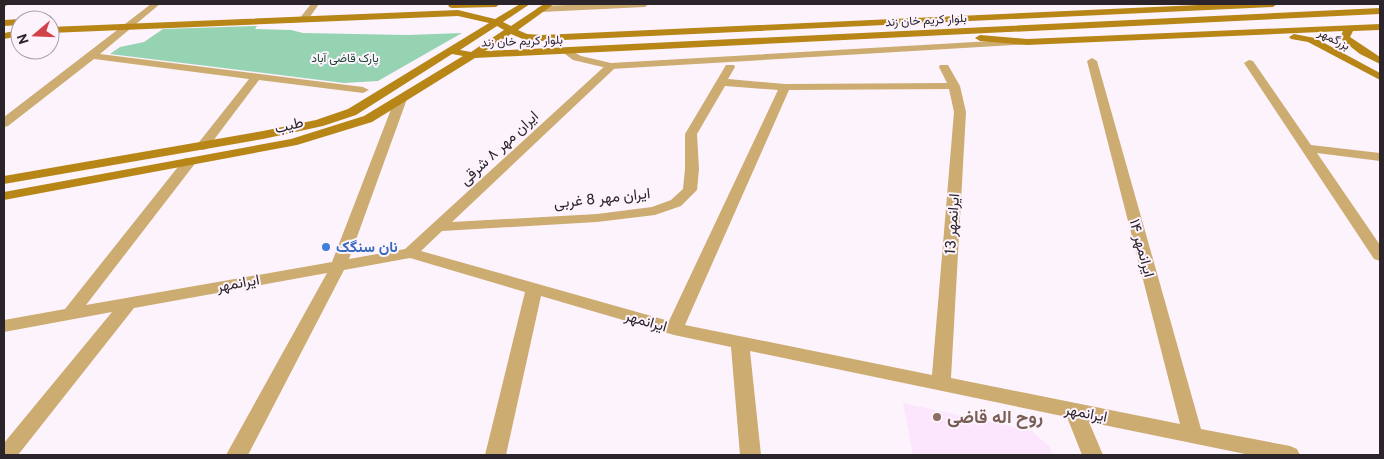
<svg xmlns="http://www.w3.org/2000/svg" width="1384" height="459" font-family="Overpass,Vazirmatn,sans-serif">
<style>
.built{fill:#fce6fd}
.green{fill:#95d3b2}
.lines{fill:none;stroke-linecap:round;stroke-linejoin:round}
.minor{fill:#cdac72;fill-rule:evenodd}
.tertiary{fill:#cdac72;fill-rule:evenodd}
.secondary{fill:#b78617;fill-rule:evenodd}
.shop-dot{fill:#3f7fe0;stroke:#fdf3fd;stroke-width:2}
.education-dot{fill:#8d6e63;stroke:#fdf3fd;stroke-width:2}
.labels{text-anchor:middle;stroke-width:4;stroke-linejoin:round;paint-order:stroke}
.far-street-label{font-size:12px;fill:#2b252b;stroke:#fdf3fd}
.far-park-label{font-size:12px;fill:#194832;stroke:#fdf3fd}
.street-label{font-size:15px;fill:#2b252b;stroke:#fdf3fd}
.shop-label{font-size:15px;font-weight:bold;fill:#366cbe;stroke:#fdf3fd;text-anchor:start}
.near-education-label{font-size:18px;font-weight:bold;fill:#785e54;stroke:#fdf3fd;text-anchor:start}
</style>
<rect width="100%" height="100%" fill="#fdf3fd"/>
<!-- built -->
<polygon class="built" points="903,403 1032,431 1050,447 1053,455 913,455"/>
<!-- green -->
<polygon class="green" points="257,26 255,29 291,30 303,33 407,35 462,33 378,81 344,83 110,54 120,47 144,42 163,29"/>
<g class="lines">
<!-- minor -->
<g class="minor">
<polygon points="151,4 160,4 100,54 363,87 369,90 363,93 259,80 207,149 202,150 196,146 249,79 94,59 8,126 4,127 4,117"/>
<polygon points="311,4 319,4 307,21 301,21 299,19"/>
<path d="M1092 58 1097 61 1201 429 1290 446 1297 449 1300 455H1250L1089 422 1103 455H1082L1067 417 750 351 761 455H740L731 347 674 335 541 296 506 455H485L525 292 410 258 344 270 248 455H226L327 273 134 308 18 455H4V443L112 312 4 332V320L65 309 185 158H195L197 161 86 305 332 262 395 99 401 96 407 99 349 259 405 249 607 64H615L616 66 615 68 452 222 597 214 652 207 671 200 683 189 685 169V134L726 65H734L735 67 728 79 785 84 947 83 939 67 940 65H948L960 86 966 112 951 378 1180 424 1087 61ZM725 86 778 90 669 321 421 251 442 231 597 222 655 215 681 206 697 190 699 169 697 134ZM949 89 954 112 932 375 685 325 789 90Z"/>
<polygon points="1249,60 1253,61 1311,145 1380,153 1380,161 1317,153 1380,245 1380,261 1374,259 1244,63"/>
</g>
<!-- tertiary -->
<g class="tertiary">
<polygon points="594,4 649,4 645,7 541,12 536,9 541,6"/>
<polygon points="1027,39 1031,40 1031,44 611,69 573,60 561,51 566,48 581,56 611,63"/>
</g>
<!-- secondary -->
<g class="secondary">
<polygon points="4,4 9,4 4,7"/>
<polygon points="448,4 500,4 496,7 452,8 449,7"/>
<path d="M520 4H530L503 22 511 26 544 4H554L518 30 527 34 542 35 1220 4H1277L1273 7 542 41 525 40 511 34 485 51 1380 8V14L475 58 372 122 297 145 4 200V192L291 139 364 116 463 56 452 54 356 115 323 126 263 139 4 184V176L263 131 316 120 348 109 489 23 458 16 50 33V27L458 10 495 19ZM497 26 504 30 471 52 460 50Z"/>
<polygon points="20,19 23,20 20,20 20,25 4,26 4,20"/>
<polygon points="1380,24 1380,30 1353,31 1350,37 1380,57 1380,64 1360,54 1342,40 1340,38 1343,31 1027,45 980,41 975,38 980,35 1027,39"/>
<polygon points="20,30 20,36 4,39 4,33"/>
<polygon points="1294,34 1315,38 1380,73 1380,80 1308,42 1291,39 1289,37"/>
</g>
</g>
<!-- markers -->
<circle class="shop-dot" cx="326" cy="247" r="5"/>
<circle class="education-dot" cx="937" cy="417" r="5"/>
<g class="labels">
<!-- far-street labels -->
<g class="far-street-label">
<text transform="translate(926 20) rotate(-3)" y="4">بلوار کریم خان زند</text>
<text transform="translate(1334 39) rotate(27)" y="4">بزرگمهر</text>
<text transform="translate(522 41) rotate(-2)" y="4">بلوار کریم خان زند</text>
</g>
<!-- far-park labels -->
<g class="far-park-label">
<text x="345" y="62">پارک قاضی آباد</text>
</g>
<!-- street labels -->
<g class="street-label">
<text transform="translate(289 125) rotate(-14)" y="5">طیب</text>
<text transform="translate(499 148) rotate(-43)" y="5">ایران مهر ٨ شرقی</text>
<text transform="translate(602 198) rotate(-6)" y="5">ایران مهر 8 غربی</text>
<text transform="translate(952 224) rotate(-86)" y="5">ایرانمهر 13</text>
<text transform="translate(1142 248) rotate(75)" y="5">ایرانمهر ۱۴</text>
<text transform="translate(238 283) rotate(-10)" y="5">ایرانمهر</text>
<text transform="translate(646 321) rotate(16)" y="5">ایرانمهر</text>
<text transform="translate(1086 413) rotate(11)" y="5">ایرانمهر</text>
</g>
<!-- shop labels -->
<g class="shop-label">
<text x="336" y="252">نان سنگک</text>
</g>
<!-- near-education labels -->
<g class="near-education-label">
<text x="947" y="423">روح اله قاضی</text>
</g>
</g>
<!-- border -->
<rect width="1384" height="459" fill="none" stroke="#2b252b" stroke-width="10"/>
<!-- north arrow -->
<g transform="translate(35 35) rotate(251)"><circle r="24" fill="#fdf3fd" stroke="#a9a1a9"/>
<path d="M0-4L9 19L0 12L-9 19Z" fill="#d24349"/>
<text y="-8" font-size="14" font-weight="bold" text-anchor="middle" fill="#2b252b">N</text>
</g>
</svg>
